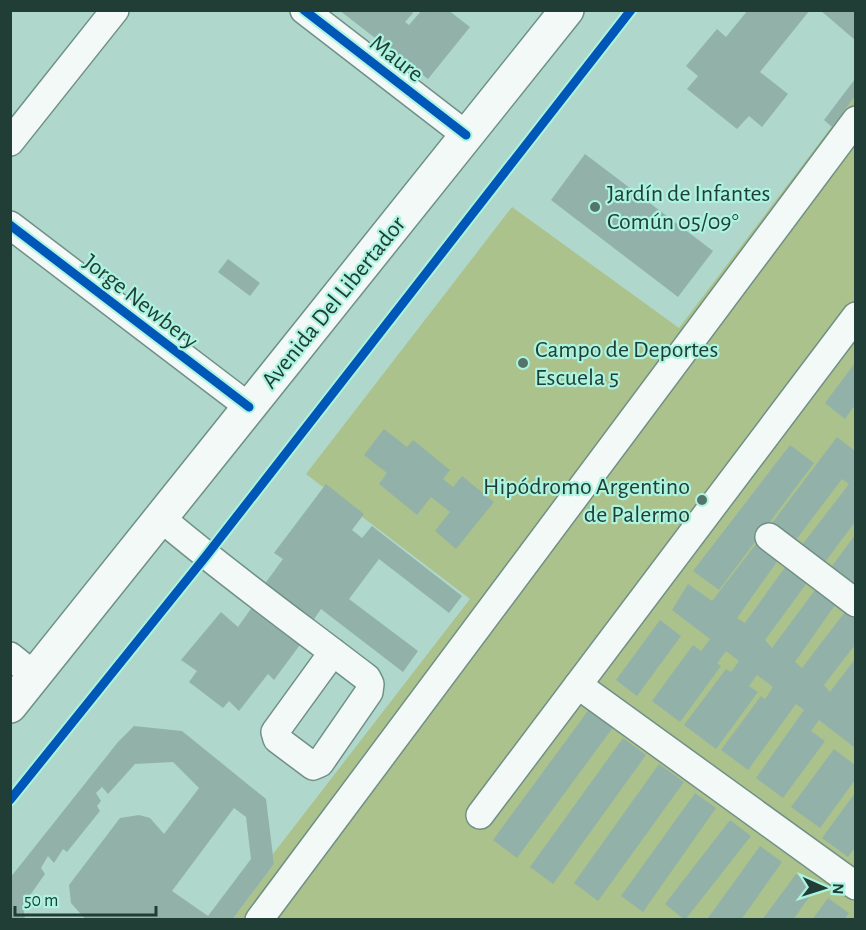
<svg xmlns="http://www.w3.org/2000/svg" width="866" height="930" font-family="'Alegreya Sans',sans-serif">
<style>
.pitch{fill:#abc28c}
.building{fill:#92b2a9;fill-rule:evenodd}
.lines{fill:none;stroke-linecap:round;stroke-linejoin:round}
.minor-casing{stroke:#709087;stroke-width:30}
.major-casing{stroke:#709087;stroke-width:36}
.minor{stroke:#f3f9f7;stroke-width:27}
.major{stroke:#f3f9f7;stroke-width:33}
.cycleway-casing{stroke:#acf4df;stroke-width:13}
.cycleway{stroke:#0057b8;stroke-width:9}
.poi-dot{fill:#53746a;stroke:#acf4df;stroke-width:2}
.labels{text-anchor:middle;stroke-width:4.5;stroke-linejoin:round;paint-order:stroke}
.street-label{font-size:24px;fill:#213e36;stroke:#acf4df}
.poi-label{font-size:24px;fill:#213e36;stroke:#acf4df;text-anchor:start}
</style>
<rect width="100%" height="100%" fill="#afd7cb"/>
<!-- pitch -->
<polygon class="pitch" points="855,96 855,919 232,920 274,864 273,854 470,599 306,474 512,207 679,328"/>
<!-- building -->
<g class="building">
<polygon points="339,10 410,10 413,13 405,22 409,25 422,10 448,10 470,27 428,79"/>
<polygon points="748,10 810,10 760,72 788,94 762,127 749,116 737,129 687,89 698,76 686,66 717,29 726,37"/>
<polygon points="820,10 855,10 855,40"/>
<polygon points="855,79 855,96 832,127 824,120"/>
<polygon points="585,154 713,251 678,297 551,200"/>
<polygon points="228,259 260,283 250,296 218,272"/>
<polygon points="855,363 855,405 845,419 825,403"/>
<polygon points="384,429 407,447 413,440 450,470 443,479 453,487 462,476 494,502 456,549 435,531 450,512 431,497 417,515 379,484 387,473 364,455"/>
<polygon points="837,437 855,451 855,522 825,562 802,545 849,484 842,479 795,541 772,523"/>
<polygon points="790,445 814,463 719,590 693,571"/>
<polygon points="326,484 364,514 352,530 362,538 372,526 462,596 449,613 379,559 349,599 418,651 403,672 321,609 312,622 264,585 283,559 274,553"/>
<polygon points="855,535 855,584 832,566"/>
<polygon points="759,540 781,556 737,618 745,623 788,563 809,580 765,640 772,648 821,582 840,598 795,662 802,668 851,604 855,609 855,645 824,685 830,692 855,659 855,748 819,720 811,731 825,741 783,798 756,778 804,710 796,704 748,770 721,750 761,696 765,699 773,687 757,675 749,686 758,692 716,749 684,725 726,669 731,672 739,661 726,651 717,663 721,666 680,722 652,701 693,645 701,651 710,639 672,610 688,584 712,601"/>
<polygon points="255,603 305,638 274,680 268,674 239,711 229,701 223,708 189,682 197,671 181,660 221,612 238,627"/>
<polygon points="660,620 681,636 637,696 616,680"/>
<polygon points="590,708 614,726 517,858 493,840"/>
<path d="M134 726 182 731 266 799 274 864 232 920H86L71 903 69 885 120 818 139 815 150 818 164 834 199 788 173 762 135 764 108 794 102 787 96 793 101 801 97 806 100 811 67 852 63 849 54 863 48 856 41 868 45 874 23 905 25 920H10V878L118 742ZM234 808 246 817 251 859 208 916 172 891Z"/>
<polygon points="623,738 646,755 553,884 530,867"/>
<polygon points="834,749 855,765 855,780 820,828 791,807"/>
<polygon points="659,764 684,782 598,901 574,883"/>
<polygon points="695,793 716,808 643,912 621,896"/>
<polygon points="855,793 855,847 848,857 822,838"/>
<polygon points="730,820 751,836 685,920 665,904"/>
<polygon points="760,846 782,862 741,920 711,920 708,918"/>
<polygon points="796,874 815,889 793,920 762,920"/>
<polygon points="828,898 849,913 844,920 812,920"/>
</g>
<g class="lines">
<!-- minor casing -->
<g class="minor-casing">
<g id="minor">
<polyline points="304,10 466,135"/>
<polyline points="10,142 115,10"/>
<polyline points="10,225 249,407"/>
<path d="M161 518C227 574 298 625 367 678L370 684 369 692 320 763 313 766 277 739 275 732 333 652"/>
<polyline points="769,537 856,603"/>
<polyline points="10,656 35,676"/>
<polyline points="578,685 856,886"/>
<polyline points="480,815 856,316"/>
<polyline points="259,920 856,120"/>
</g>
</g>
<!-- major casing -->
<g class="major-casing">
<polyline id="major" points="10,706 567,10"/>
</g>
<!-- minor -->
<use href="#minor" class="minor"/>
<!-- major -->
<use href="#major" class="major"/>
<!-- cycleway casing -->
<g class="cycleway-casing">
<g id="cycleway">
<polyline points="304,10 466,135"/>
<polyline points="10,225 249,407"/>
<polyline points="10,800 206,556 631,10"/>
</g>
</g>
<!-- cycleway -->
<use href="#cycleway" class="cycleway"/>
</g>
<!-- markers -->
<g class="poi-dot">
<circle cx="595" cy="207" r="6"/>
<circle cx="523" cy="363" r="6"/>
<circle cx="702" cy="500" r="6"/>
</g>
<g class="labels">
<!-- street labels -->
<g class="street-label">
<text transform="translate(397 58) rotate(38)" y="8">Maure</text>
<text transform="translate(141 301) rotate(38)" y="8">Jorge Newbery</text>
<text transform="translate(333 302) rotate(-51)" y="8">Avenida Del Libertador</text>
</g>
<!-- poi labels -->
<g class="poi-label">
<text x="607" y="201">Jardín de Infantes<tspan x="607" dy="28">Común 05/09°</tspan></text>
<text x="535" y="357">Campo de Deportes<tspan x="535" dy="28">Escuela 5</tspan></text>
<text x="690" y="494" text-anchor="end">Hipódromo Argentino<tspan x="690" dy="28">de Palermo</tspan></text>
</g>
</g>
<!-- border -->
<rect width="866" height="930" fill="none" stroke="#213e36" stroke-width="24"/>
<!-- north arrow -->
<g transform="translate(824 888) rotate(93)" stroke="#acf4df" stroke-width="4.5" paint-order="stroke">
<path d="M0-4.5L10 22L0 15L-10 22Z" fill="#213e36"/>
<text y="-9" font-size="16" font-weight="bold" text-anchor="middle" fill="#213e36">N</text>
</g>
<!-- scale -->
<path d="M15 906v9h141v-9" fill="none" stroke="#213e36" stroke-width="3"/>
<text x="24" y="906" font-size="18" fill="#213e36" stroke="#acf4df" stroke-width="4.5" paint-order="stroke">50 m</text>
</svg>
